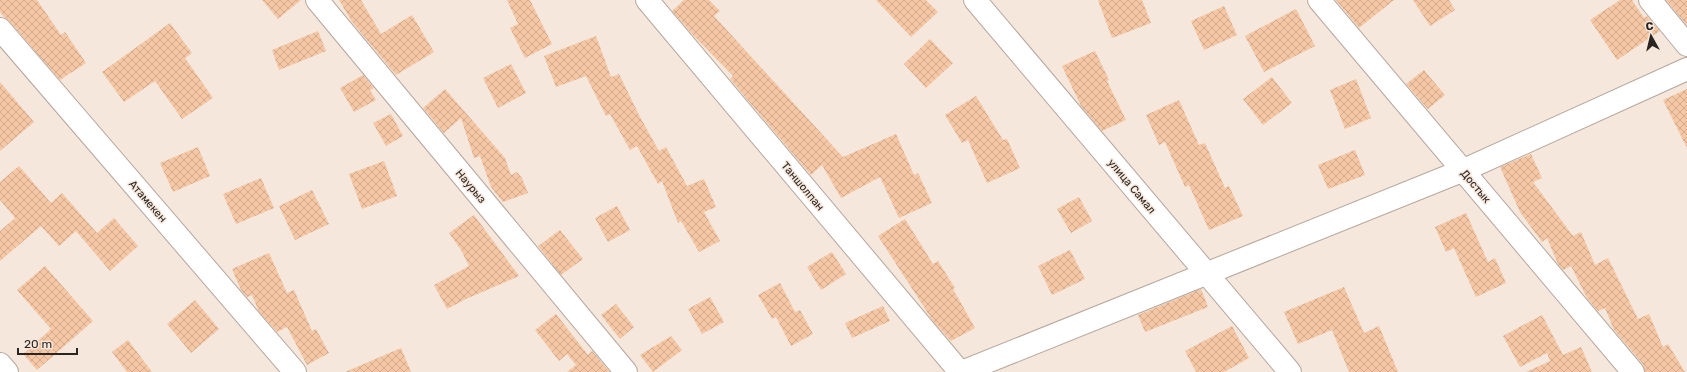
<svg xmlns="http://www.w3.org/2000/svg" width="1687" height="372" font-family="Rubik,sans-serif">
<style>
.building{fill:url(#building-cross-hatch)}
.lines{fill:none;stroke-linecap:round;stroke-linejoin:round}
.minor-casing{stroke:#b5a79d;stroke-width:24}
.minor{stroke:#fff;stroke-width:22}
.labels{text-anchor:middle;stroke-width:3;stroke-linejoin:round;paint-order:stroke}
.street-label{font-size:11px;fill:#2a2521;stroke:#f6e7dc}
</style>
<defs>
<pattern id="building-cross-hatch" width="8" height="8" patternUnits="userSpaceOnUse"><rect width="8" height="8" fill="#f5c7a5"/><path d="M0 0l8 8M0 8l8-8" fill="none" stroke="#d2ab8e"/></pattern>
</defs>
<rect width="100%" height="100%" fill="#f6e7dc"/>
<!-- building -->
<g class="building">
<polygon points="0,0 37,0 61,35 65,32 86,63 60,80 9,21 4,17 0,12"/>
<polygon points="262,0 301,0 278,19"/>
<polygon points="339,0 361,0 381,34 412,15 434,52 396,75 352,22"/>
<polygon points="507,0 530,0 552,44 525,58 510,28 518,24"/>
<polygon points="684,0 709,0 720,11 714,16 843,157 896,134 914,175 918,173 932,203 899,218 880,177 841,198 822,165 811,175 730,79 733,76 694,36 672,11"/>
<polygon points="876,0 926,0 938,12 911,37"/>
<polygon points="1098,0 1142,0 1151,23 1112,38"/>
<polygon points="1336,0 1394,0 1359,28"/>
<polygon points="1413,0 1449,0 1455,10 1430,26"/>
<polygon points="1620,0 1632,0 1644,18 1647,16 1660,31 1617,60 1590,20"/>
<polygon points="1666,0 1687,0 1687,25"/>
<polygon points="1224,6 1237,35 1204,50 1191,21"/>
<polygon points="1296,9 1315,46 1264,72 1245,36"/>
<polygon points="170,23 192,53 185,58 213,98 182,119 155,81 124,102 102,72"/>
<polygon points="318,31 326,51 279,70 272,50"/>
<polygon points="596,36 611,77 619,74 640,117 659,151 666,147 687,186 704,179 716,207 704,212 720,241 699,252 681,221 678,223 662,181 658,184 637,146 630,150 610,114 606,116 586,76 556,87 544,56"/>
<polygon points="930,39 953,63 926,88 904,64"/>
<polygon points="1095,51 1109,80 1107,81 1126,120 1102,131 1081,106 1062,66"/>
<polygon points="511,64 526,93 498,108 483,78"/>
<polygon points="1424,70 1445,95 1428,109 1406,84"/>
<polygon points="363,75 374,88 370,90 376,100 354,112 340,88"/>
<polygon points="1272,77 1292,103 1263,125 1243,99"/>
<polygon points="1356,79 1371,118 1345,129 1330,90"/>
<polygon points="0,82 34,122 0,151"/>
<polygon points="445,89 505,158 511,175 517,172 522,178 528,193 503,202 491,187 480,156 474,158 461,118 444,133 423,108"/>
<polygon points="1687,89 1687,148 1663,100"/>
<polygon points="976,96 1003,140 1007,139 1020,168 987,183 968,140 962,143 945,115"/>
<polygon points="1179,100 1199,145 1205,143 1225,188 1229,186 1243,216 1209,230 1189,185 1185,187 1165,142 1159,145 1146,115"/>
<polygon points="391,114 403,136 386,146 373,123"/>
<polygon points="198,147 210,176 173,192 160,163"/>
<polygon points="1355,150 1365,175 1328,189 1318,165"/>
<polygon points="1531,154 1542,178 1533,182 1573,236 1581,232 1595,265 1608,258 1638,319 1649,314 1663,347 1668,344 1685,372 1645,372 1643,364 1614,330 1605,308 1598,311 1587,298 1571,266 1563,270 1558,264 1547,238 1542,242 1520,212 1500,167"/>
<polygon points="384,161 397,196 362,209 349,174"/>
<polygon points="19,166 51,203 62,193 97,233 114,218 138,246 110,271 76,231 59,246 41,226 0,261 0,231 15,218 0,200 0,182"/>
<polygon points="261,178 274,208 236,224 223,194"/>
<polygon points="312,190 329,224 295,240 279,206"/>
<polygon points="1079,197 1092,221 1071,233 1057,209"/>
<polygon points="617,206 630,230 608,242 595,218"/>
<polygon points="1466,213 1488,262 1495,258 1506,283 1476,297 1454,248 1446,252 1435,227"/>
<polygon points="474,215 519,276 466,299 447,309 434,285 469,266 461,250 449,233"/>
<polygon points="905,219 933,264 938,261 955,288 953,289 975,328 951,341 933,321 878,236"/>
<polygon points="560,230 583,259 561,275 538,246"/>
<polygon points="1070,250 1085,279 1052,295 1038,266"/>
<polygon points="832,252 846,274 821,290 807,267"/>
<polygon points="269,253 287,293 294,290 312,331 316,329 329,353 307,365 287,327 277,332 259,312 252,295 247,297 241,290 232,269"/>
<polygon points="45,266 93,321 37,370 23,354 51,329 17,290"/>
<polygon points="780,283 795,312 800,310 813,334 791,346 776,317 772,319 758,295"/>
<polygon points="1344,287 1364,333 1379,326 1398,372 1349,372 1332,330 1298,344 1284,312"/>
<polygon points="1201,289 1208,307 1145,332 1138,315"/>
<polygon points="710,297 724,322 702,334 688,309"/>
<polygon points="195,300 219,329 191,353 167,324"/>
<polygon points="616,304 634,327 620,339 601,315"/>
<polygon points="883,306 890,321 852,338 845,323"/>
<polygon points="556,314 588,355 592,351 610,372 567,372 576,365 567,354 559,361 535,330"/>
<polygon points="1542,315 1563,355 1581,347 1592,372 1526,372 1550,361 1547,353 1520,367 1503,336"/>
<polygon points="1232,326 1249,358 1224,372 1196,372 1185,351"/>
<polygon points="671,336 682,350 653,372 640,355"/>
<polygon points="128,340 152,372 127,372 112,352"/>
<polygon points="401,348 411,372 345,372"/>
</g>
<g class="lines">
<!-- minor casing -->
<g class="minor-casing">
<g id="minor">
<polyline points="317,0 626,372"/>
<polyline points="647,0 960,372"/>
<polyline points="975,0 1290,372"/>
<polyline points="1319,0 1633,372"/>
<polyline points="1650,0 1687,45"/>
<polyline points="0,29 295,372"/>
<polyline points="0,364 7,372"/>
<polyline points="962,372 1464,170 1687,69"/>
</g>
</g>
<!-- minor -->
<use href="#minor" class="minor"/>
</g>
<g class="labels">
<!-- street labels -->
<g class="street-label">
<text transform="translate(471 186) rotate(50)" y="4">Наурыз</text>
<text transform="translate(803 186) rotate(50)" y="4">Таншолпан</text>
<text transform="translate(1132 186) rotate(50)" y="4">улица Самал</text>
<text transform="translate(1476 186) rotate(50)" y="4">Достык</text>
<text transform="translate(148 201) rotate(49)" y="4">Атамекен</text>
</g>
</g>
<!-- north arrow -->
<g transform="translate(1651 36) rotate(352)" stroke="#f6e7dc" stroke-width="3" paint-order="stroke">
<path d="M0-3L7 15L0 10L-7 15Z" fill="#2a2521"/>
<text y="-6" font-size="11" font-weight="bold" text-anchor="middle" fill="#2a2521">С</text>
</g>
<!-- scale -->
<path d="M18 348v6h59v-6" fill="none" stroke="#2a2521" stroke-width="2"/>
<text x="24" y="348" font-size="12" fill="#2a2521" stroke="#f6e7dc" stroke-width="3" paint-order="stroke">20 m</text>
</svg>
